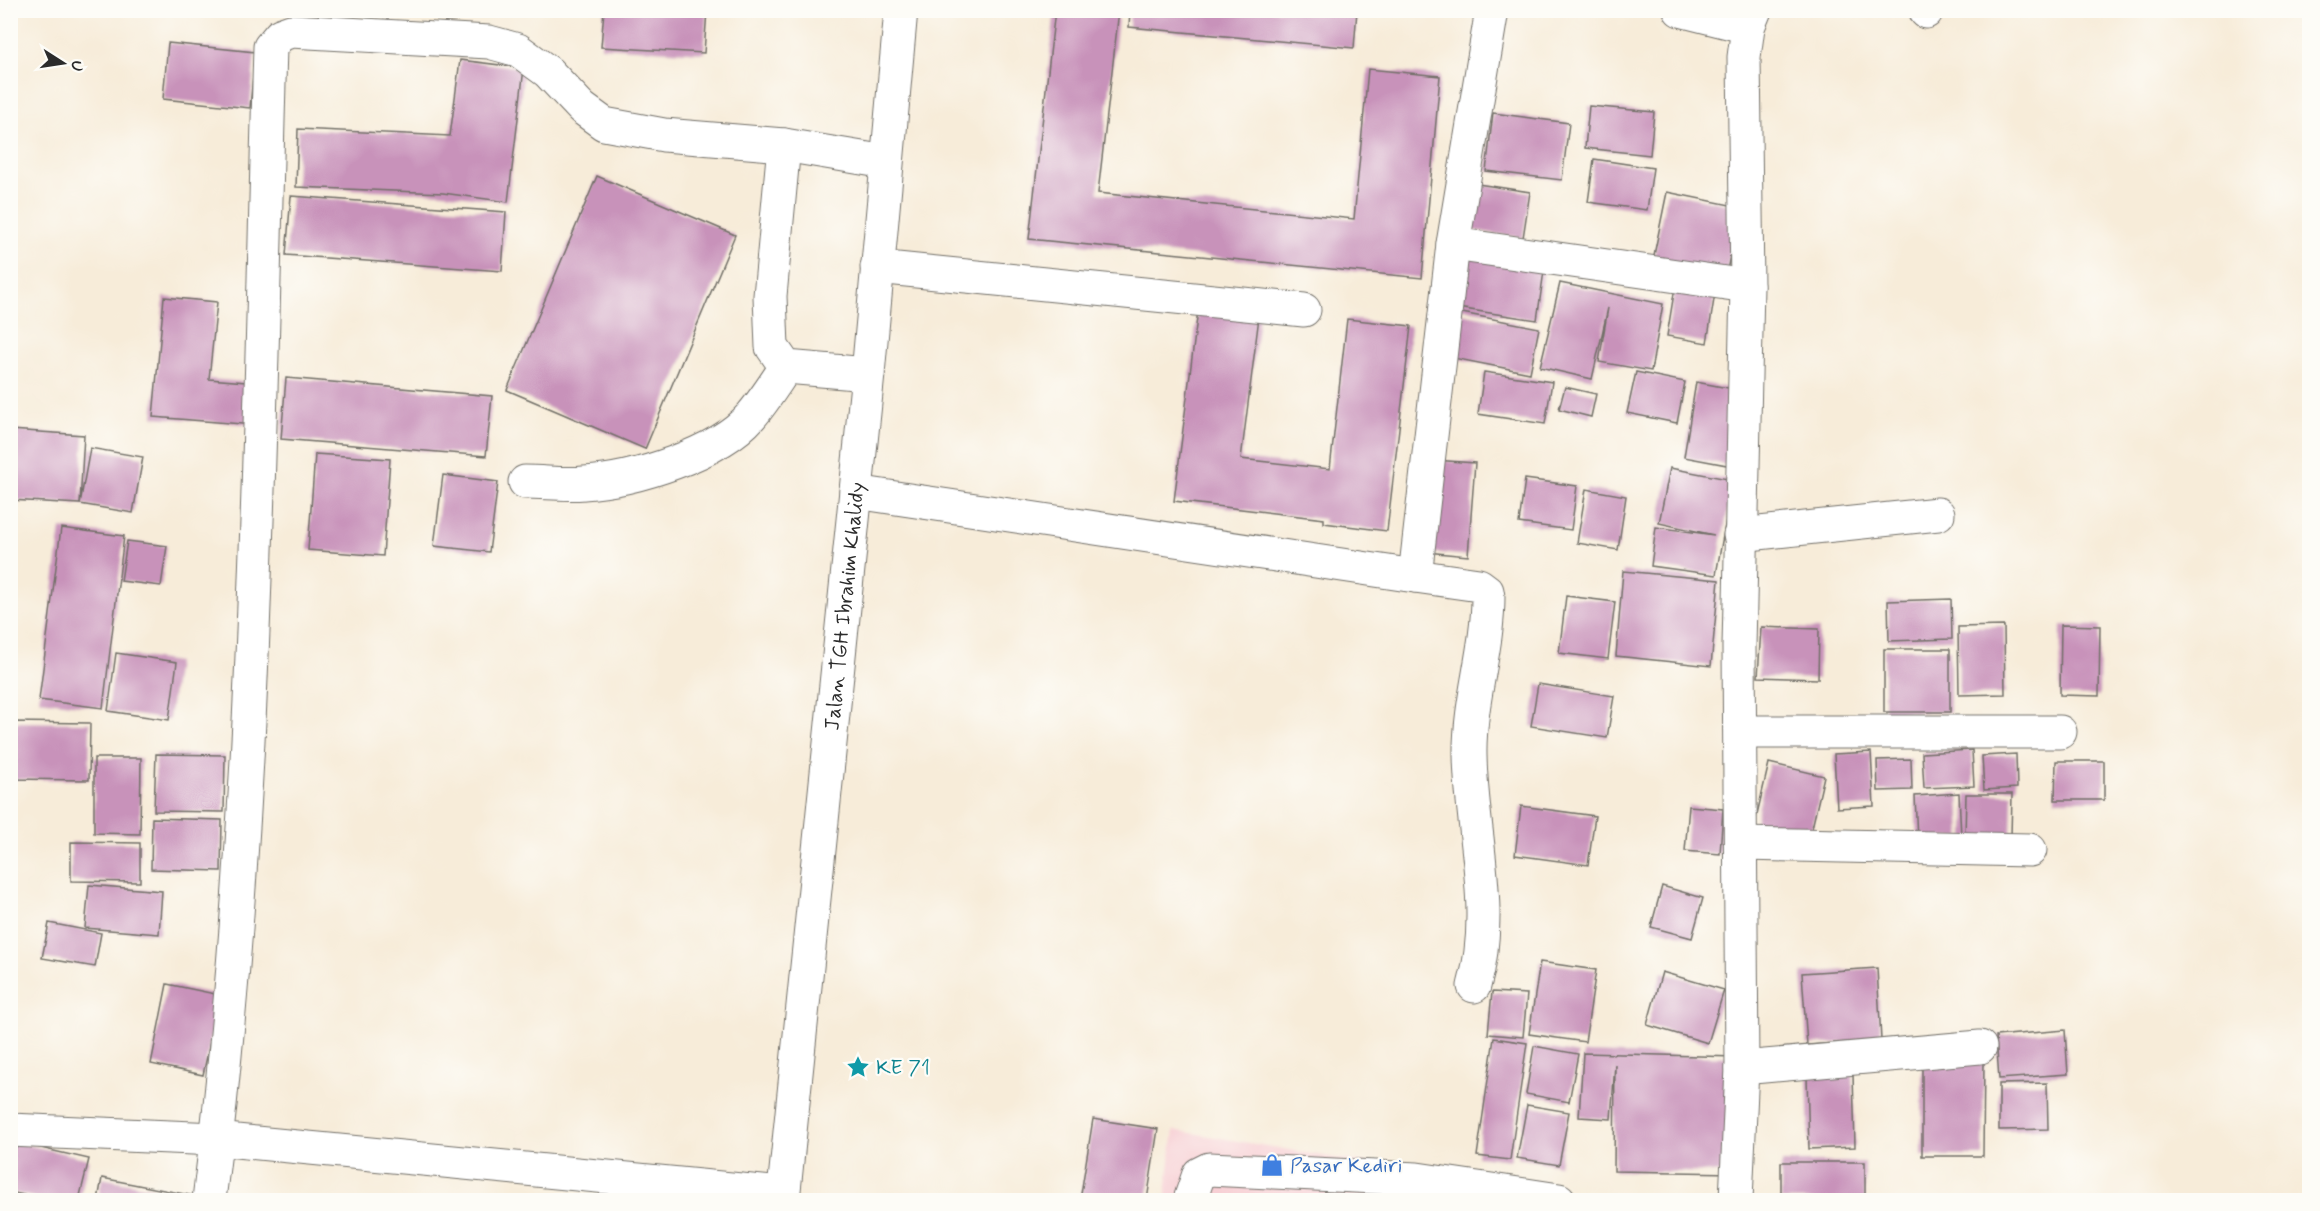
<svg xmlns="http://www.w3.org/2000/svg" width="2320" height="1211" font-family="Mynerve,sans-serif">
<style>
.built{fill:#f7cfd4}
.building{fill:#c892ba}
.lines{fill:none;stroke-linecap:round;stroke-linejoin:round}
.minor-casing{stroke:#726f68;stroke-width:35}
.major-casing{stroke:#726f68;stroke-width:35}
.minor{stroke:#fff;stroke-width:33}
.major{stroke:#fff;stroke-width:33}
.labels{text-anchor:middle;stroke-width:4.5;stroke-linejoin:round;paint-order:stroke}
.street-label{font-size:21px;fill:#2b2b2b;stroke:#fdfcf7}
.culture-label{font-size:21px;fill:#0d838f;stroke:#fdfcf7;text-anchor:start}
.shop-label{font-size:21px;fill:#366cbe;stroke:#fdfcf7;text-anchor:start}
</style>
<rect width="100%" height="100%" fill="#fdfcf7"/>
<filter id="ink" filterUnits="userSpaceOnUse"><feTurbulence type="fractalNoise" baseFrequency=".0167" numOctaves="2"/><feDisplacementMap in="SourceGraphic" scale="12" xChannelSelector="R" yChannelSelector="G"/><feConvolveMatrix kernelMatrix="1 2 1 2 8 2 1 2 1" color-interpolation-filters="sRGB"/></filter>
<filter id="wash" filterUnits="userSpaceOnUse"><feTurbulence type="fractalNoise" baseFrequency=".008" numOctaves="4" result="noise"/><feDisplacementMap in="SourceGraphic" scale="24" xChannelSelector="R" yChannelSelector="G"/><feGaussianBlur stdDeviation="1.35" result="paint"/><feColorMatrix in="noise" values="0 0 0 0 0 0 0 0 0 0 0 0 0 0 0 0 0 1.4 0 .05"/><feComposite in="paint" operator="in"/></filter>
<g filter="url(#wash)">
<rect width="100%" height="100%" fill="#f7ecd9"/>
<!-- built -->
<polygon class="built" points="1174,1130 1576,1200 1165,1200"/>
<g id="blocks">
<!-- building -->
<g class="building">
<polygon points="604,10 707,10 704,53 601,47"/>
<polygon points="1055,10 1119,10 1098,193 1354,219 1368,69 1440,76 1422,278 1029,239"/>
<polygon points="1130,10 1357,10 1354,48 1129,27"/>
<polygon points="168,43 255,52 250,108 163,99"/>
<polygon points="460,60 524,68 508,202 443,193 296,187 298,129 450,136"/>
<polygon points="1589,106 1654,112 1650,155 1585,148"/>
<polygon points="1493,113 1569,123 1562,180 1486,171"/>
<polygon points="1594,159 1653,168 1647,210 1588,202"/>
<polygon points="597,176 735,235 645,449 507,390"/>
<polygon points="1471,183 1530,192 1523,238 1464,229"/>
<polygon points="1667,192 1740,207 1726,275 1653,260"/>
<polygon points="291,196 506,212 502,271 286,255"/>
<polygon points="1460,251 1545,264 1537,320 1451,307"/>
<polygon points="1560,283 1663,304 1651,371 1599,362 1608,308 1592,379 1540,367"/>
<polygon points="1675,287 1715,293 1707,343 1667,336"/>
<polygon points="164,297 217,302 209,379 259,383 255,425 153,417"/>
<polygon points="1198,310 1259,317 1241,459 1330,469 1347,319 1411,326 1387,531 1324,523 1324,519 1174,501"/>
<polygon points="1457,312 1539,328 1530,373 1448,357"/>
<polygon points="1484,372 1552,382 1545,424 1478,414"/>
<polygon points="1636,372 1685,382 1677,423 1627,413"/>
<polygon points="286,378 492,396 486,456 281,439"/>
<polygon points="1696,382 1739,390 1727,465 1684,457"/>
<polygon points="1565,387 1596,394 1591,417 1559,409"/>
<polygon points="10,430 84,435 80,504 90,448 143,457 133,513 80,504 10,500"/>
<polygon points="315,454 390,459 383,556 308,550"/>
<polygon points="1434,460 1475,463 1468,556 1426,552"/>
<polygon points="1670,468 1733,480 1716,575 1651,566 1656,527 1714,535 1659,523"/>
<polygon points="443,475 498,482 489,552 434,546"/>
<polygon points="1525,479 1577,486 1571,530 1519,523"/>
<polygon points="1586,489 1626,496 1618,550 1577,543"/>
<polygon points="61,528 124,536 103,708 39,700"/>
<polygon points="127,541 167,546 161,586 121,581"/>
<polygon points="1623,571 1719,580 1711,666 1616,656"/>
<polygon points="1566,596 1615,602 1608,659 1559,653"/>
<polygon points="1951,599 1952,639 1889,641 1888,601"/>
<polygon points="2061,625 2100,626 2099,696 2060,695"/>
<polygon points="2004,626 2005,694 1959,695 1958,627"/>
<polygon points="1761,627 1819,629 1818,679 1758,677"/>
<rect x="1884" y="649" width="66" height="63"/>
<polygon points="116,653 177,662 169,720 108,711"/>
<polygon points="1538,684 1614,696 1607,738 1531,726"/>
<polygon points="10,722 90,723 89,780 10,779"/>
<polygon points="1972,750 1974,786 1924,788 1922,753"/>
<polygon points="1871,752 1874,806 1837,808 1834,754"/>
<polygon points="156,754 225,755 224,812 154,811"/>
<polygon points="2016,754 2017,788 1984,790 1982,756"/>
<polygon points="94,758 141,758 140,834 94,833"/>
<polygon points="1911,759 1912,790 1878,791 1877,760"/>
<polygon points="2056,761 2104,761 2104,800 2055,800"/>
<polygon points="1769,763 1824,776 1809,841 1754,827"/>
<polygon points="1959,793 1961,837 1917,839 1915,796"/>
<polygon points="1966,794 2012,794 2011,837 1965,837"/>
<polygon points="1521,806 1595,816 1588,865 1515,855"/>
<polygon points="1689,806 1723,809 1720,854 1685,851"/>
<polygon points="152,818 222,820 221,871 151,869"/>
<polygon points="71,842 140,843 140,882 71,881"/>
<polygon points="89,885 162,891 159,934 85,928"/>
<polygon points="1662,886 1703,898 1692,938 1651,927"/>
<polygon points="49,923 101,933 95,967 42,958"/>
<polygon points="1540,962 1596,970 1585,1042 1529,1034"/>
<polygon points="1877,968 1881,1040 1807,1045 1802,973"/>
<polygon points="1662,972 1724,990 1708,1043 1647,1025"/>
<polygon points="167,984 220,995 203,1075 151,1064"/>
<polygon points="1492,992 1527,994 1523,1037 1488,1034"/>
<polygon points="2065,1030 2068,1074 1999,1079 1996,1036"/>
<polygon points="1494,1038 1527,1043 1510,1160 1477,1156"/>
<polygon points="1534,1046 1578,1054 1569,1102 1526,1094"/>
<polygon points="1583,1053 1737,1057 1735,1173 1614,1171 1615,1064 1611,1119 1579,1117"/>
<polygon points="1984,1058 1983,1156 1922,1156 1922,1059"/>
<polygon points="1853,1074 1855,1147 1809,1149 1807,1076"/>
<polygon points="2047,1083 2048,1129 1999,1130 1999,1084"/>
<polygon points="1527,1105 1569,1112 1559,1165 1517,1158"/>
<polygon points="1093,1119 1158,1129 1147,1200 1080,1200"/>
<polygon points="10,1141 89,1159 79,1200 46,1200 10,1192"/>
<rect x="1781" y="1162" width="84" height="38"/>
<polygon points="102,1178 200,1197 199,1200 98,1200"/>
</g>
</g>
</g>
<g filter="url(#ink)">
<use href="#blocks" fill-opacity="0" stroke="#726f68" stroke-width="1.5"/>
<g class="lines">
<!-- minor casing -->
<g class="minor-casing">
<g id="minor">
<polyline points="1680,10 1748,27"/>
<polyline points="1926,12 1927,10"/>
<polyline points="784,145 770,296 772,347 786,367 868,374"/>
<polyline points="1453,244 1747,286"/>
<polyline points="877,267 1304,310"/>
<path d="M525 482C545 482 565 485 584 483 634 480 718 454 751 416 764 401 775 383 786 367"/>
<polyline points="856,492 1415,576 1453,244 1492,10"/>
<polyline points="1740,535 1938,514"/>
<path d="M1415 576 1479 585 1487 591 1488 597C1488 650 1469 701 1470 755 1471 832 1496 910 1474 986"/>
<polyline points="1741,732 2060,732"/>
<polyline points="1742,844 2030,850"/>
<polyline points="1742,1068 1980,1047"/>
<polyline points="10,1130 216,1139 783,1194"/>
<path d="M209 1200C257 818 259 432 270 47L280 35 291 31 489 42 518 50 548 72 582 108 604 124 664 135 784 145 886 162"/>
<polyline points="1190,1200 1199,1174 1209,1169 1417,1179 1559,1200"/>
<polyline points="1736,1200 1742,1068 1739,647 1747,286 1744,57 1748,27 1755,10"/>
</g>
</g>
<!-- major casing -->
<g class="major-casing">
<g id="major">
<path id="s1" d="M783 1200 868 374 901 10"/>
</g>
</g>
<!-- minor -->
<use href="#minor" class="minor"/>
<!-- major -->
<use href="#major" class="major"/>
</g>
</g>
<!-- icons -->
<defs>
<g id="sight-bare" transform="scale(1.8)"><path d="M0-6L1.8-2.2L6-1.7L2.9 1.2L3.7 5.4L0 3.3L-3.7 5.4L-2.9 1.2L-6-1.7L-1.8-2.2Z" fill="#0f9aa8" stroke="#fdfcf7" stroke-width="2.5" paint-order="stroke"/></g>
<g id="shop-bare" transform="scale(1.8)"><path d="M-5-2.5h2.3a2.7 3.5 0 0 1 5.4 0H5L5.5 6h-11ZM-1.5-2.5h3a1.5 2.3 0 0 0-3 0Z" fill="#3f7fe0" stroke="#fdfcf7" stroke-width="2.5" paint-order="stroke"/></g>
</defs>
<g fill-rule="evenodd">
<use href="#sight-bare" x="858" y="1067"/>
<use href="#shop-bare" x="1272" y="1165"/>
</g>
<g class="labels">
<!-- street labels -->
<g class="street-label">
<text dy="7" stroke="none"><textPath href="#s1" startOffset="597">Jalan TGH Ibrahim Khalidy</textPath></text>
</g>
<!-- culture labels -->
<g class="culture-label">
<text x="876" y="1074">KE 71</text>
</g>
<!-- shop labels -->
<g class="shop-label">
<text x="1290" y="1172">Pasar Kediri</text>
</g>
</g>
<!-- margin -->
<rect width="2320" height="1211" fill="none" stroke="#fdfcf7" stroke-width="36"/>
<!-- north arrow -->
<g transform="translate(63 63) rotate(102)" stroke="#fdfcf7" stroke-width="4.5" paint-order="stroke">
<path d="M0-4.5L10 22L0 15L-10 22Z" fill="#2b2b2b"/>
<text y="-9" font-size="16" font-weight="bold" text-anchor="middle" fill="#2b2b2b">U</text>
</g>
</svg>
